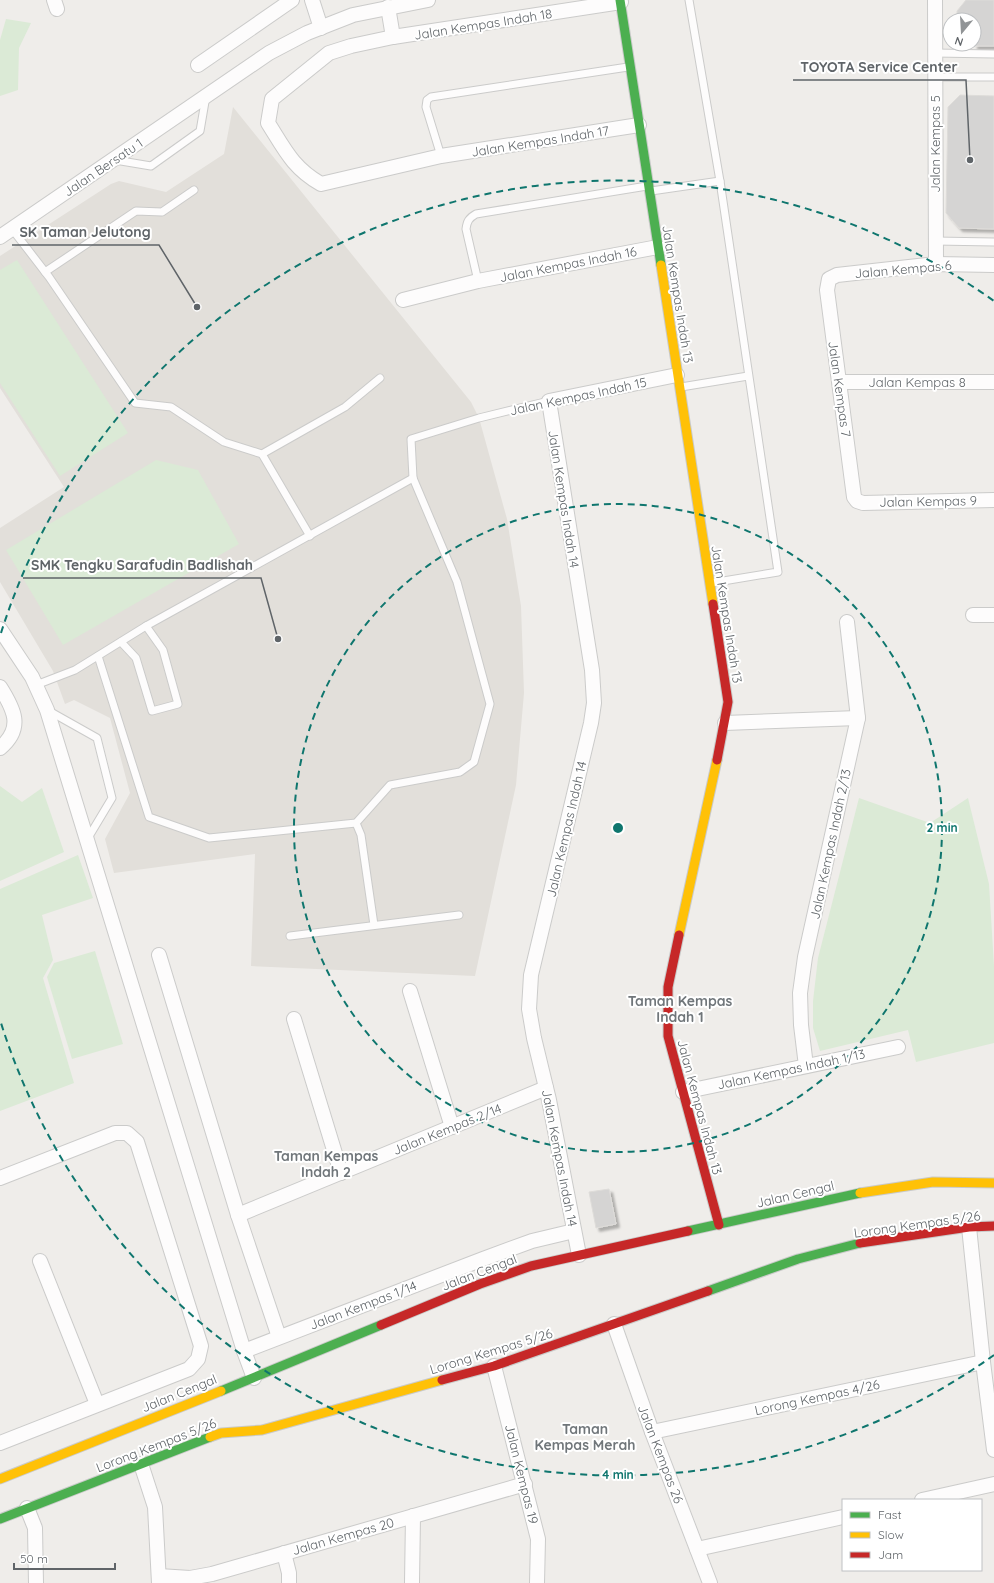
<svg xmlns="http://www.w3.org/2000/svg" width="994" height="1583" font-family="Quicksand,sans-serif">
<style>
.education{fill:#e2dfda}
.green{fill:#dbead6}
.building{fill:#d5d4d3;stroke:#dedcd9;filter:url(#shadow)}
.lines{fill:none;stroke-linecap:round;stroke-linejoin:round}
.lane-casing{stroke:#cbcbca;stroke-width:9}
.street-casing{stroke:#cbcbca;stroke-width:16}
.fast-casing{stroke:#c9cac9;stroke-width:11}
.slow-casing{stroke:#c9cac9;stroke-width:11}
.jam-casing{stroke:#c9cac9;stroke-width:11}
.lane{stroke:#fdfcfc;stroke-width:7}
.street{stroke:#fdfcfc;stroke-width:14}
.fast{stroke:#4caf50;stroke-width:9}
.slow{stroke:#ffc107;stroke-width:9}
.jam{stroke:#c62828;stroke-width:9}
.ring{fill:none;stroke:#0f766e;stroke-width:2;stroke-dasharray:7 5}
.labels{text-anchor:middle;stroke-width:4;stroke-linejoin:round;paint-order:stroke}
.street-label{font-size:13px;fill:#5f6468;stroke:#fff}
.neighbourhood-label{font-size:14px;font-weight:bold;fill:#70767a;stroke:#fff}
.centre{fill:#0f766e;stroke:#fff;stroke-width:2}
.ring-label{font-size:12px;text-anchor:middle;font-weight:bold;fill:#0f766e;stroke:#fff;stroke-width:4;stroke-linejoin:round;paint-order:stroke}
.leader{fill:none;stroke:#5f6468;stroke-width:1.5}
.callout-dot{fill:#5f6468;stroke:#fff;stroke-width:1.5}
.callout-label{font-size:14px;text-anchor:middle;font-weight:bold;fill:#5f6468;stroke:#fff;stroke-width:4;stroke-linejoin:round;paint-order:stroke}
</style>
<defs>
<filter id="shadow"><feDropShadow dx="3.5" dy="3.5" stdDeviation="1" flood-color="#0004"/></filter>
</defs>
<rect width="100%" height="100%" fill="#efedea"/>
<!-- education -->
<polygon class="education" points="233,107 471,402 479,418 507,519 521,606 524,693 516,785 475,976 251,966 255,854 114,873 105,839 130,793 110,718 74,700 65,704 53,671 0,582 0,528 64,487 0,388 0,256 111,184 119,181 166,192 224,154"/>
<!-- green -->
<g class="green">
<polygon points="6,19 31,23 19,48 18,90 0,96 0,40"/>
<polygon points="17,260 128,433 60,476 0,383 0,270"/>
<polygon points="156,460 198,470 239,544 63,645 6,550"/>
<polygon points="0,786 22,802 42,788 64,852 0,881"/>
<polygon points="859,798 930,823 968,798 989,884 994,966 994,1043 916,1062 908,1030 820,1051 813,1028 813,1001 818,958"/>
<polygon points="78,855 93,898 42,915 53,960 43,978 74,1083 0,1111 0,889"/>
<polygon points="95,951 123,1044 72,1059 47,977 54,963"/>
</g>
<!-- building -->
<g class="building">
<polygon points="966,0 994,0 994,46 974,46 974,20 957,20 957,11"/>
<polygon points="960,95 994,96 994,229 959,228 946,213 948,107"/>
<polygon points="609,1189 616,1224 596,1228 589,1192"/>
</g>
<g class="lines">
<!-- lane casing -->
<g class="lane-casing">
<g id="lane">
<polyline points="689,0 720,181 778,572 711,583"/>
<polyline points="935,53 994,54"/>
<polyline points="935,77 994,77"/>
<polyline points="441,156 426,107 427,100 431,97 628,67"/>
<polyline points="115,160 151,166 200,131 206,96"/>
<polyline points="651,191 720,181"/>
<polyline points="12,229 49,277 135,403 171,407 224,442 262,454 310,536"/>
<polyline points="935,241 994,242"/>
<polyline points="45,272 136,211 162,212 194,190"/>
<path d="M478 281 466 229C467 221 469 218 476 214L647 186"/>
<polyline points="681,387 748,376"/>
<polyline points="262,454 345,407 380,378"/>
<polyline points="121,642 136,658 152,711 178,704 163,650 146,626"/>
<polyline points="98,656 149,817 209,838 356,823 390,785 460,772 474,762 490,704 457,582 413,478 411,439 479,418 549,401"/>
<polyline points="36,685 75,670 146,626 413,478"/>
<polyline points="49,711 97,738 112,798 88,838"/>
<polyline points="356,823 361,835 374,925"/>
<polyline points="290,936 459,915"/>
</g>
</g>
<!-- street casing -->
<g class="street-casing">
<g id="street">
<polyline points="54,0 57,9"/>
<polyline points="312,0 321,28"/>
<polyline points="935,0 936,264"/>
<path d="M621 2 393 37 351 46 329 53 272 99 268 123C285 150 293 168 321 184L441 156 639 125"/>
<polyline points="388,7 393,37"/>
<polyline points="198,65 292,0"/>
<polyline points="0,237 269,53 307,33 353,15 428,0"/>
<polyline points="994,265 936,264 837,275 829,279 827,290 854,497 857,501 863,503 994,500"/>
<polyline points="403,300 478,281 658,247"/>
<polyline points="840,382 994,382"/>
<polyline points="973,615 994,615"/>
<polyline points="0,629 32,677 47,710 244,1351 254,1378"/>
<path d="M0 687C14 709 24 728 0 748"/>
<polyline points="725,723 858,718"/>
<polyline points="159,955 238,1215 279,1337"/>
<polyline points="410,991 452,1127"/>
<polyline points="294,1019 341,1173"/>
<polyline points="806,1066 801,1025 800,993 805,957 858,718 847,622"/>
<polyline points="683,1092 898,1047"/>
<polyline points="0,1178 115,1133 127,1133 137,1142 201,1346 198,1359 189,1369 0,1443"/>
<polyline points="238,1215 546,1088"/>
<polyline points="969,1227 983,1362 994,1450"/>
<polyline points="579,1255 549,1100 534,1038 529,1009 531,975 591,723 594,703 592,670 549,401 677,375"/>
<polyline points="40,1261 97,1404"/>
<polyline points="614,1324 652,1432 710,1583"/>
<polyline points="244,1351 483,1259 532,1241 574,1231"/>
<polyline points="494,1366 538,1539 537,1583"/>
<polyline points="652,1432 983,1362"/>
<polyline points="141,1464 155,1507 159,1583"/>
<polyline points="922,1500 994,1484"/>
<polyline points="27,1508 35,1528 36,1583"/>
<polyline points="697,1549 843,1517"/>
<polyline points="284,1553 289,1573 289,1583"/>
<polyline points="159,1576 190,1578 212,1574 525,1484"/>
<polyline points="412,1583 413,1516"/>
</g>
</g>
<!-- fast casing -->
<g class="fast-casing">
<g id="fast">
<polyline points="620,0 661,265"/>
<polyline points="688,1231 860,1193"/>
<polyline points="708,1291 798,1259 860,1243"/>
<polyline points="221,1391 381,1325"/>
<polyline points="0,1519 210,1437"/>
</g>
</g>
<!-- slow casing -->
<g class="slow-casing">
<g id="slow">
<polyline points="661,265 713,604"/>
<polyline points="679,935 717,760"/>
<polyline points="860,1193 933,1182 994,1183"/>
<polyline points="210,1437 221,1433 262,1430 442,1380"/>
<polyline points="0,1479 221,1391"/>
</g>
</g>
<!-- jam casing -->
<g class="jam-casing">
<g id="jam">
<polyline points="713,604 728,702 717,760"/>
<polyline points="679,935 668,987 668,1036 719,1225"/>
<polyline points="860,1243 969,1227 994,1226"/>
<polyline points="381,1325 480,1284 531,1266 688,1231"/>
<polyline points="442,1380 494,1366 708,1291"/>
</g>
</g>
<!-- lane -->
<use href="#lane" class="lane"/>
<!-- street -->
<use href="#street" class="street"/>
<!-- fast -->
<use href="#fast" class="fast"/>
<!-- slow -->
<use href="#slow" class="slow"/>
<!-- jam -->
<use href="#jam" class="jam"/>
</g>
<!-- distance rings -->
<g class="ring">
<circle cx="618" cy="828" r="324"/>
<path d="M994 1355A647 647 0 0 1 1 1023M1 633A647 647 0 0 1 994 301"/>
</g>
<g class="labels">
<!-- street labels -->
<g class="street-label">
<text transform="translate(483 24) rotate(-9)" y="5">Jalan Kempas Indah 18</text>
<text transform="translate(540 141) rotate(-9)" y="5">Jalan Kempas Indah 17</text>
<text transform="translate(935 144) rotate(-90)" y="5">Jalan Kempas 5</text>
<text transform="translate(103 167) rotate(-34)" y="5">Jalan Bersatu 1</text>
<text transform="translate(568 264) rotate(-11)" y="5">Jalan Kempas Indah 16</text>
<text transform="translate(903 269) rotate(-5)" y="5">Jalan Kempas 6</text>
<text transform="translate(678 294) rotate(81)" y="5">Jalan Kempas Indah 13</text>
<text x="917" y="387">Jalan Kempas 8</text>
<text transform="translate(840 389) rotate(82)" y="5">Jalan Kempas 7</text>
<text transform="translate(578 396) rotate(-12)" y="5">Jalan Kempas Indah 15</text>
<text transform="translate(564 499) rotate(81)" y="5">Jalan Kempas Indah 14</text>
<text transform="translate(928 501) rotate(-1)" y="5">Jalan Kempas 9</text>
<text transform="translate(727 614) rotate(81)" y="5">Jalan Kempas Indah 13</text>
<text transform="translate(566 829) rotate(-77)" y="5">Jalan Kempas Indah 14</text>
<text transform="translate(830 844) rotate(-78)" y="5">Jalan Kempas Indah 2/13</text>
<text transform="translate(791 1069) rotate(-12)" y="5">Jalan Kempas Indah 1/13</text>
<text transform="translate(700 1107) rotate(75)" y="5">Jalan Kempas Indah 13</text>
<text transform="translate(447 1129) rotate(-22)" y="5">Jalan Kempas 2/14</text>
<text transform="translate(560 1158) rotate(79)" y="5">Jalan Kempas Indah 14</text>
<text transform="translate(795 1194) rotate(-13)" y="5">Jalan Cengal</text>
<text transform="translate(917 1224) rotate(-8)" y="5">Lorong Kempas 5/26</text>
<text transform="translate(479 1272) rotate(-21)" y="5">Jalan Cengal</text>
<text transform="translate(363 1305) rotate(-21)" y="5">Jalan Kempas 1/14</text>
<text transform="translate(491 1351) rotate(-17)" y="5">Lorong Kempas 5/26</text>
<text transform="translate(179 1393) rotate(-22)" y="5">Jalan Cengal</text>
<text transform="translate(817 1397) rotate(-12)" y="5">Lorong Kempas 4/26</text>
<text transform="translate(156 1445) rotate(-21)" y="5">Lorong Kempas 5/26</text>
<text transform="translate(661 1454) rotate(69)" y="5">Jalan Kempas 26</text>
<text transform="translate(522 1474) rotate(76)" y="5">Jalan Kempas 19</text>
<text transform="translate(343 1536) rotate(-16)" y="5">Jalan Kempas 20</text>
</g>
<!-- neighbourhood labels -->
<g class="neighbourhood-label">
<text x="680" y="1006">Taman Kempas<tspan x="680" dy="16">Indah 1</tspan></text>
<text x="326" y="1161">Taman Kempas<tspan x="326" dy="16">Indah 2</tspan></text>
<text x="585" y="1434">Taman<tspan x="585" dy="16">Kempas Merah</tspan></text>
</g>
</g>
<circle cx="618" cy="828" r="6" class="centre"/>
<g class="ring-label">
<text x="942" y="832">2 min</text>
<text x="618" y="1479">4 min</text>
</g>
<!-- callouts -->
<path class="leader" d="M970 160L966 80H793M197 307L159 245H12M278 639L261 578H23"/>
<g class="callout-dot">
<circle cx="970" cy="160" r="4"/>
<circle cx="197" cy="307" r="4"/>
<circle cx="278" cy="639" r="4"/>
</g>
<g class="callout-label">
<text x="879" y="72">TOYOTA Service Center</text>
<text x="85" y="237">SK Taman Jelutong</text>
<text x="142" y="570">SMK Tengku Sarafudin Badlishah</text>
</g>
<!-- legend -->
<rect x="842" y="1499" width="140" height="72" fill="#ffffff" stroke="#bfc1c3"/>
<rect x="850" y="1512" width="20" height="6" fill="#4caf50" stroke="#bfc1c3"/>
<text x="878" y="1519" font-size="12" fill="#5f6468">Fast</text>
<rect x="850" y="1532" width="20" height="6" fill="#ffc107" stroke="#bfc1c3"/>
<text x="878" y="1539" font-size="12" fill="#5f6468">Slow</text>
<rect x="850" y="1552" width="20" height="6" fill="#c62828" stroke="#bfc1c3"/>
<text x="878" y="1559" font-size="12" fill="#5f6468">Jam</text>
<!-- north arrow -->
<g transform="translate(962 32) rotate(198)"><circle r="19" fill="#ffffff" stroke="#bfc1c3"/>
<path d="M0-3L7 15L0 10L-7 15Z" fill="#919496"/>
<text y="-6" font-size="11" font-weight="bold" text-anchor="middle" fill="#5f6468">N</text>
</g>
<!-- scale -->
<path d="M14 1563v6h101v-6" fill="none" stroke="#5f6468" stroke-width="2"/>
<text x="20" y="1563" font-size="12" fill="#5f6468" stroke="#ffffff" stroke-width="3" paint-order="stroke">50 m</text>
</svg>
